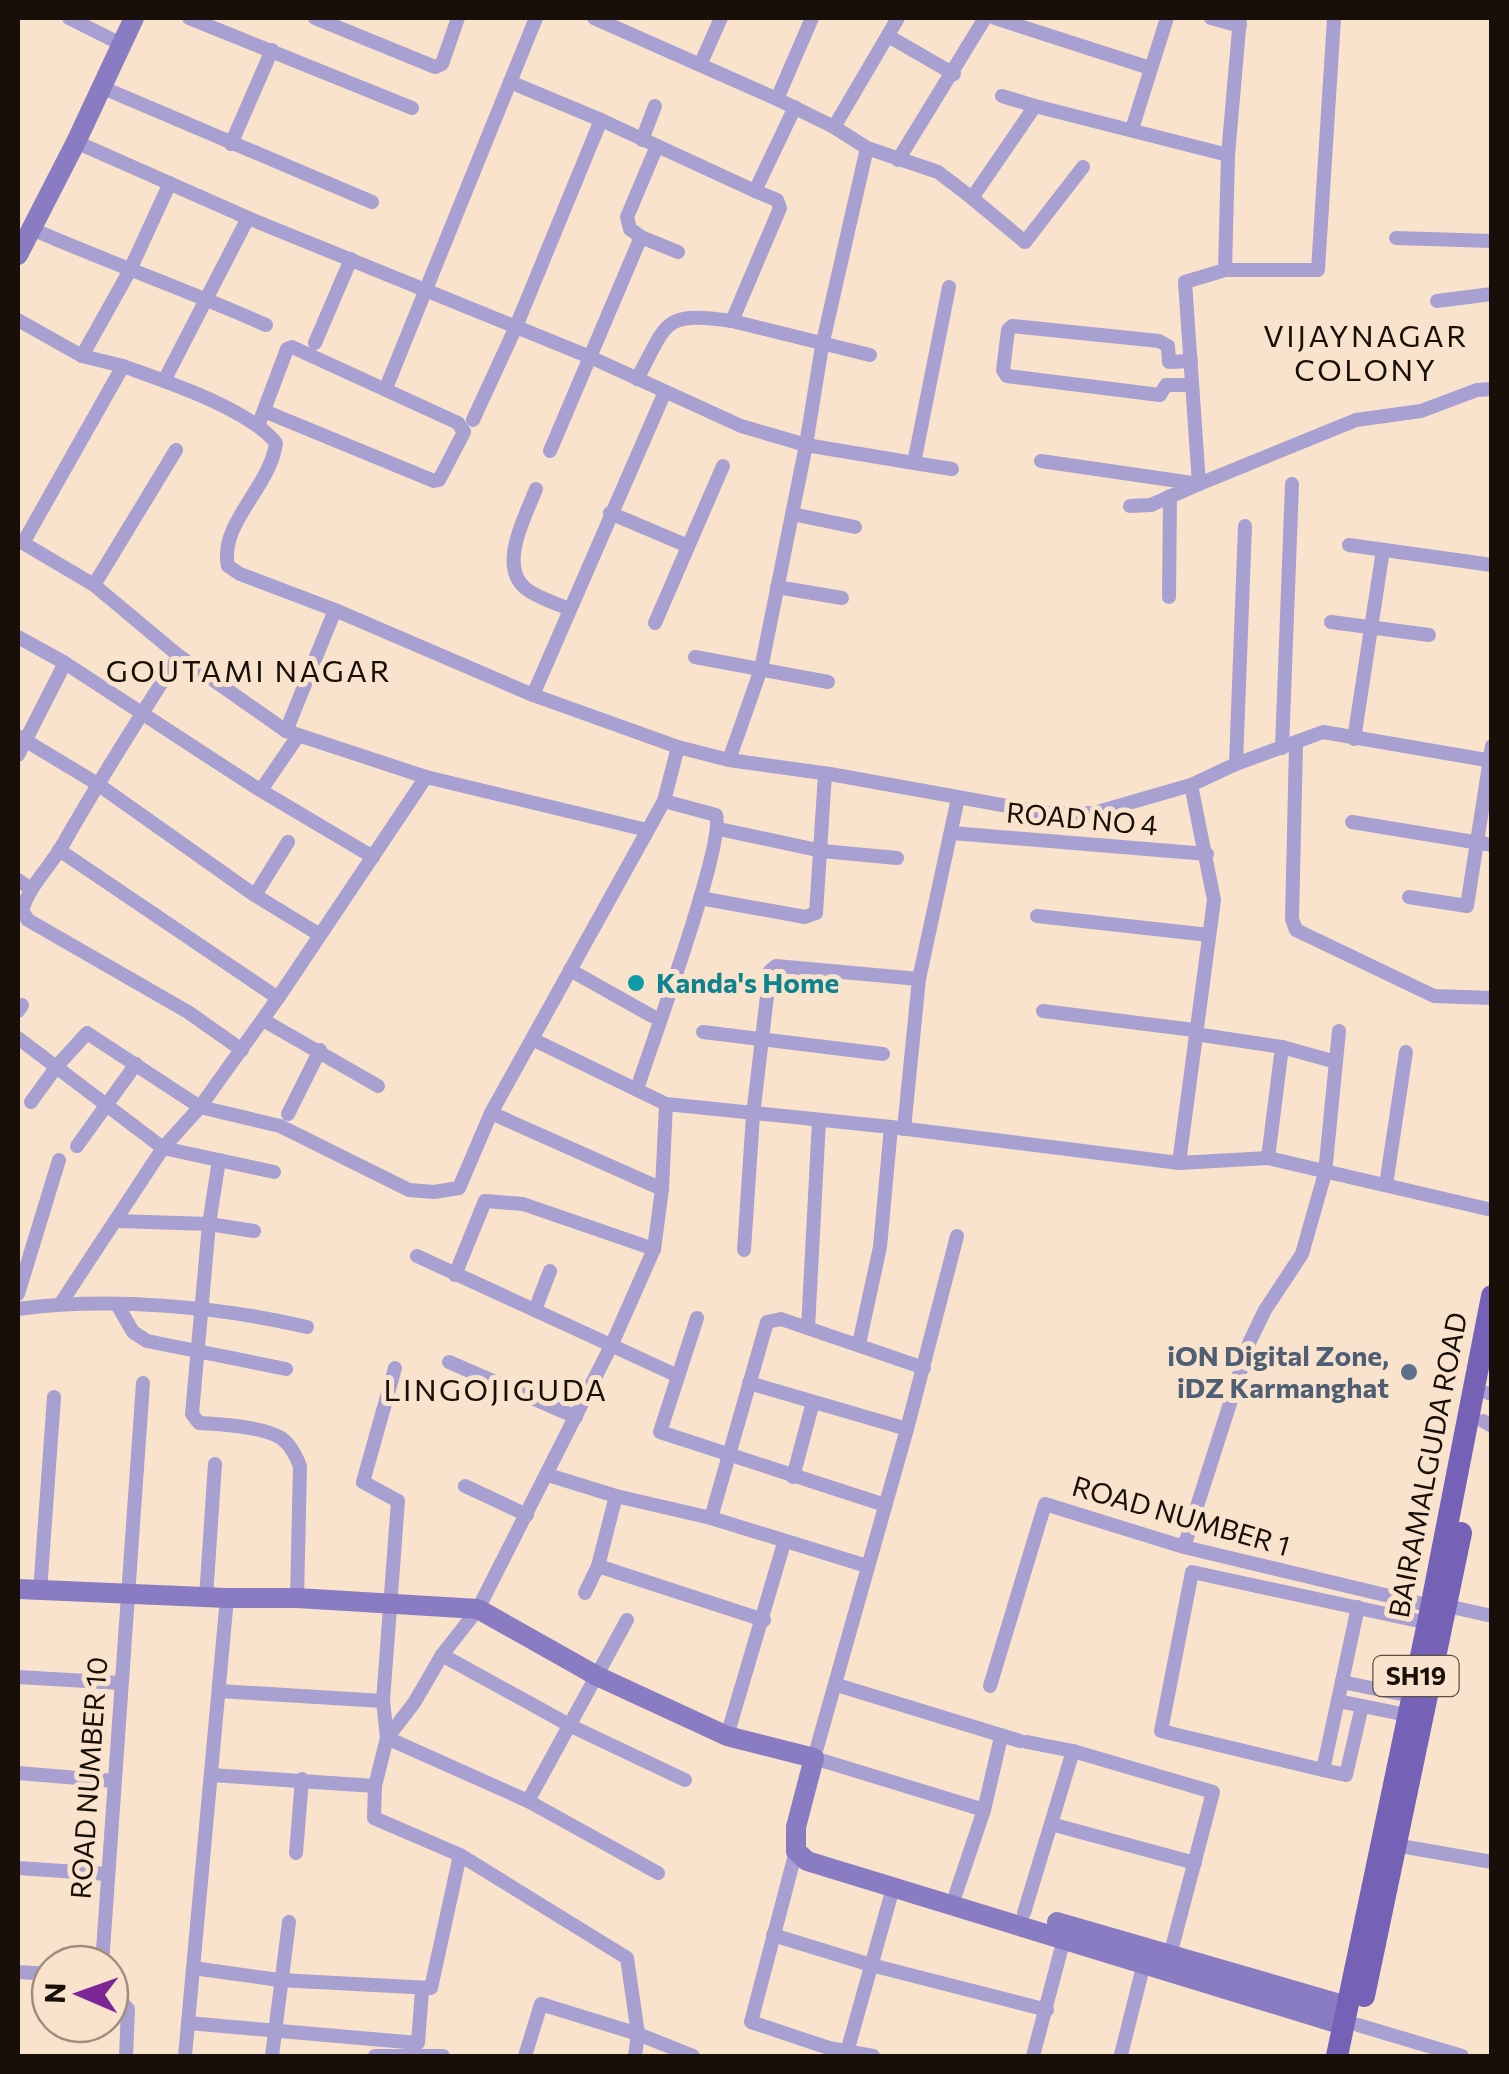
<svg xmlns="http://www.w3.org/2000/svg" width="1509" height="2074" font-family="Commissioner,sans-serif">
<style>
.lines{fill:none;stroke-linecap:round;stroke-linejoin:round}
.street{stroke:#a8a0d0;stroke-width:14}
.secondary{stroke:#897cc2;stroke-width:20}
.primary{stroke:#7562b7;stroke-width:22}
.culture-dot{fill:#0f9aa8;stroke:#f9e3cd;stroke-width:4}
.service-dot{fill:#5c6f8a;stroke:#f9e3cd;stroke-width:4}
.labels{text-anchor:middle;stroke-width:10;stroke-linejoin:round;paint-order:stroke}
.shield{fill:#f9e3cd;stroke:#5b4f43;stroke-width:2.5}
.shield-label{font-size:25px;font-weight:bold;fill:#170f08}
.street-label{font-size:28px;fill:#170f08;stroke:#f9e3cd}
.culture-label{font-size:28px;font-weight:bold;fill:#0d838f;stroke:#f9e3cd;text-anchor:start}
.service-label{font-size:28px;font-weight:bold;fill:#4e5e75;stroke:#f9e3cd;text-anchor:end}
.neighbourhood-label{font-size:30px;letter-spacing:2.5px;fill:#170f08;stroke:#f9e3cd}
</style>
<rect width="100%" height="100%" fill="#f9e3cd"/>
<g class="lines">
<!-- street -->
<g class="street">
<polyline points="69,18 121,44"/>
<polyline points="189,18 412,108"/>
<polyline points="315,18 435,67 442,64 458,18"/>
<polyline points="594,18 777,99 834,127 867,148 938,172 972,198 1035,106 1228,155"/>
<polyline points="995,18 1150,68"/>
<polyline points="1211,18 1240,26"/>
<polyline points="888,36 954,74"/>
<polyline points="701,63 721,18"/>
<polyline points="101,87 372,202"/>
<polyline points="1002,96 1035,106"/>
<polyline points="777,99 812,18"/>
<polyline points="601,120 755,191 795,107"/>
<polyline points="834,127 898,18"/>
<polyline points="1132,129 1167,18"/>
<polyline points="642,140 655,106"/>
<polyline points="76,142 248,218 164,381"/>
<polyline points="231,144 272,50"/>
<polyline points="898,160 985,18"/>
<polyline points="755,191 777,200 780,208 732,321 870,355"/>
<polyline points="972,198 1025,242 1083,167"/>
<polyline points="248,218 590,357 741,426 806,445 914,463 949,287"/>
<path d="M32 229C110 263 189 291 266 325"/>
<polyline points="641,237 630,229 627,217 657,146"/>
<polyline points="1396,238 1492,241"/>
<polyline points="1225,270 1228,155 1240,18"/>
<polyline points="1437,301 1492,294"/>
<polyline points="18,320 82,356 123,366 23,543"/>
<polyline points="315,343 351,259"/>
<polyline points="82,356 129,272 170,183"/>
<polyline points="1191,361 1169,362 1168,346 1159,341 1012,326 1008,330 1003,370 1007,376 1160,395 1166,385 1192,385"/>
<path d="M123 366C166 382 248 408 276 443 270 488 219 523 228 566L240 574 335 610 533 695 678 747 729 760 830 774 1046 813H1094L1191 785 1236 764 1323 732 1492 761"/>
<path d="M637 379C668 322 662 311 732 321"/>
<polyline points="388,383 536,18"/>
<polyline points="473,420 515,329 601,120 510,82"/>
<polyline points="258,426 287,349 292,347 458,423 464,432 439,480 434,481 264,411"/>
<polyline points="550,451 641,237 678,252"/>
<polyline points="1041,461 1199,484 1356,420 1421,411 1477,390 1492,389"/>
<polyline points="914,463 952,469"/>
<path d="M536 489C526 515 498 565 525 588 537 598 556 603 569 609"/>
<polyline points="1130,506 1151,505 1199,484 1185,282 1225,270 1318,270 1334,18"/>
<polyline points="610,513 688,546"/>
<polyline points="792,514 855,527"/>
<polyline points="18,540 94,585 179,656 286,731 426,777 647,830"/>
<polyline points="1349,545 1492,565"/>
<polyline points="94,585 176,450"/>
<polyline points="777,587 842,598"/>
<polyline points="1169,597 1170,496"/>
<polyline points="1331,622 1429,635"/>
<polyline points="655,623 723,466"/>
<polyline points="18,637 65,663 255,787 373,857"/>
<path d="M179 656C138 719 99 781 62 846 49 868 29 886 22 911L28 920 188 1012 242 1050"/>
<polyline points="695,657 828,682"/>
<polyline points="533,695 664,394"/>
<polyline points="286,731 335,610"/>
<polyline points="18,736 96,783 253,894 320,935"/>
<polyline points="1354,739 1383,550"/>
<polyline points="1296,744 1292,919 1296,930 1434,996 1492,998"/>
<polyline points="1282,748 1292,484"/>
<polyline points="18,755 65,663"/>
<polyline points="729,760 761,669 806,445 822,346 867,148"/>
<polyline points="1236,764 1245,526"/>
<polyline points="261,790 298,736"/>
<polyline points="1352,822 1492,845"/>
<polyline points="719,829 822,851 897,858"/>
<polyline points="952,833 1207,854"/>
<polyline points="59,850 278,998"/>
<polyline points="18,880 31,889"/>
<polyline points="255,895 288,842"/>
<polyline points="1409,897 1467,906 1492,746"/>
<polyline points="700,898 805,917 816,913 825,774"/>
<polyline points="1037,916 1209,935"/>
<polyline points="570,970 652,1016"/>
<polyline points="18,1011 22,1005"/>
<polyline points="1043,1011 1194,1030"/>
<polyline points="263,1020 378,1086"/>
<polyline points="703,1032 883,1054"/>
<polyline points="1195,1034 1282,1047 1336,1062"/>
<polyline points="18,1038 163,1148 274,1172"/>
<polyline points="532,1039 666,1104 662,1189 654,1249 612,1344 478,1609 442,1655 414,1703 387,1738 528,1801 658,1873"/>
<path d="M637 1089C650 1048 726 842 716 815L664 801"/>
<polyline points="31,1102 57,1066 87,1033 200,1107 280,1126 409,1190 434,1192 459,1188 491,1113 664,801 678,747"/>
<polyline points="666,1104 891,1127 1179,1163 1268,1158 1492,1210"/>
<polyline points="491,1113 662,1189"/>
<polyline points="288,1114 320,1050"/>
<polyline points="904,1129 919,979 958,798"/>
<polyline points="77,1146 136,1064"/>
<polyline points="1268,1158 1282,1047"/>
<path d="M219 1160 209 1224 192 1414 199 1423C220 1424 264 1427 281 1438 290 1444 296 1456 300 1466L297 1598"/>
<polyline points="1179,1163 1214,900 1191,785"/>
<polyline points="1386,1185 1406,1052"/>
<polyline points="118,1221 209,1224 254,1231"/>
<polyline points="957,1236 907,1429 814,1758 984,1810"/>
<polyline points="744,1250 753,1115 770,971 776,966 919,979"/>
<polyline points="417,1256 678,1376"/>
<polyline points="455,1275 485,1201 523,1204 654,1249"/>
<polyline points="18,1294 59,1160"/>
<polyline points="61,1303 163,1148 200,1107 278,998 426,777"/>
<polyline points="118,1306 133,1332 147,1341 286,1369"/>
<path d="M18 1309C109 1297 217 1306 307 1327"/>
<polyline points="535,1310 550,1271"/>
<polyline points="697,1318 660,1432 885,1505"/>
<polyline points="808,1328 819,1120"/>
<polyline points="859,1344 880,1247 891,1127"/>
<polyline points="449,1362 576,1417"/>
<polyline points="395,1368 363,1482 398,1501 383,1701 387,1738 375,1786 374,1818 460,1855 627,1958 638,2034 635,2056"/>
<polyline points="749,1383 907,1429"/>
<polyline points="1488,1393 1492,1394"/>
<polyline points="1483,1421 1492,1426"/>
<polyline points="548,1475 616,1496 711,1518 867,1566"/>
<polyline points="793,1477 813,1402"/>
<polyline points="465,1486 527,1515"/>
<polyline points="711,1518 767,1322 781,1319 924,1368"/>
<polyline points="1184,1547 1250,1341 1265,1310 1302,1254 1325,1173 1339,1031"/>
<polyline points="598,1566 764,1620"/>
<polyline points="40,1591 54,1397"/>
<polyline points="585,1593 598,1566 616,1496"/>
<polyline points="206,1597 215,1464"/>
<polyline points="1447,1606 1492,1616"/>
<polyline points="1358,1607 1323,1770 1161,1731 1192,1572 1428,1623"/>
<polyline points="442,1655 571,1726 685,1780"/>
<polyline points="18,1677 120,1683"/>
<polyline points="1342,1682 1411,1696"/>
<polyline points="837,1685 1020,1741"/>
<polyline points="990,1686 1045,1504 1184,1547 1431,1606"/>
<polyline points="219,1691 383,1701"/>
<polyline points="1338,1701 1407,1715"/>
<polyline points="727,1736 784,1543"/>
<polyline points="1027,1742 1073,1751 1213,1792 1168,1963"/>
<polyline points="1323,1770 1346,1775 1362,1706"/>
<polyline points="18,1773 114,1781"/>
<polyline points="211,1775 375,1786"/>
<polyline points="528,1801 627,1620"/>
<polyline points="1051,1824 1195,1863"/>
<polyline points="1389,1844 1492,1862"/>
<polyline points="796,1851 751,2022 829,2048 873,2056"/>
<polyline points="296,1853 302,1779"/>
<polyline points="18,1868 108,1874"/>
<polyline points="956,1893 984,1810 1001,1737"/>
<polyline points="1024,1913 1073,1751"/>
<polyline points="773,1935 871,1965 1047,2010"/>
<polyline points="102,1964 143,1383"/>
<polyline points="193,1968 279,1980 431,1988 460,1855"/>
<polyline points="18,1972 50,1974"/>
<polyline points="110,2001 123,2004 128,2009 126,2056"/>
<polyline points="188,2023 418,2043 422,1990"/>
<polyline points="1358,2025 1462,2056"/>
<polyline points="847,2052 893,1888"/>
<polyline points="1121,2055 1144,1963"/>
<polyline points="185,2056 227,1598"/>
<polyline points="272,2056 289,1922"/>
<polyline points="375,2056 443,2056"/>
<polyline points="525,2056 541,2004 638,2034 693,2056"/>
<polyline points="1033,2056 1066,1931"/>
</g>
<!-- secondary -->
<g class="secondary">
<polyline points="18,255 76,142 134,18"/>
<polyline points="18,1589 227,1598 297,1598 478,1609 597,1676 727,1736 814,1758 796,1827 796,1851"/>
<polyline points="796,1851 807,1861 1343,2025"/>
<polyline points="1057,1922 1347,2006"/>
</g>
<!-- primary -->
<g class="primary">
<polyline points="1364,1996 1461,1533"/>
<polyline points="1337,2056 1428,1623 1492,1296"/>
</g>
</g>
<!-- markers -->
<circle class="culture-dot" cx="636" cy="983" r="10"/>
<circle class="service-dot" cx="1409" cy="1372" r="10"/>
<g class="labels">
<!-- shield labels -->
<rect class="shield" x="1373.5" y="1656" width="85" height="40" rx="8"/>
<g class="shield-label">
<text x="1416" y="1685">SH19</text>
</g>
<!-- street labels -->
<g class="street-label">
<text transform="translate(1082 819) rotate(5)" y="10">ROAD NO 4</text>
<text transform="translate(1428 1465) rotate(-79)" y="10">BAIRAMALGUDA ROAD</text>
<text transform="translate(1181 1516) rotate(16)" y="10">ROAD NUMBER 1</text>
<text transform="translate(89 1778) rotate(-86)" y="10">ROAD NUMBER 10</text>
</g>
<!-- culture labels -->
<g class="culture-label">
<text x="656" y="993">Kanda's Home</text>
</g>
<!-- service labels -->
<g class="service-label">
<text x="1389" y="1366">iON Digital Zone,<tspan x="1389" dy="32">iDZ Karmanghat</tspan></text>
</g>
<!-- neighbourhood labels -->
<g class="neighbourhood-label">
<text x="1366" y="347">VIJAYNAGAR<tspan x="1366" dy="34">COLONY</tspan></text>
<text x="249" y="682">GOUTAMI NAGAR</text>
<text x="496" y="1401">LINGOJIGUDA</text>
</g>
</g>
<!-- border -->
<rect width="1509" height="2074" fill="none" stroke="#170f08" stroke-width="40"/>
<!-- north arrow -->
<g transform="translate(80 1994) rotate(272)"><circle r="48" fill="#f9e3cd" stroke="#9f8e7e" stroke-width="2.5"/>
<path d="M0-8L18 38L0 25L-18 38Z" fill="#7d2796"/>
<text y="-15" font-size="28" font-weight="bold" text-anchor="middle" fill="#170f08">N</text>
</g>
</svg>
